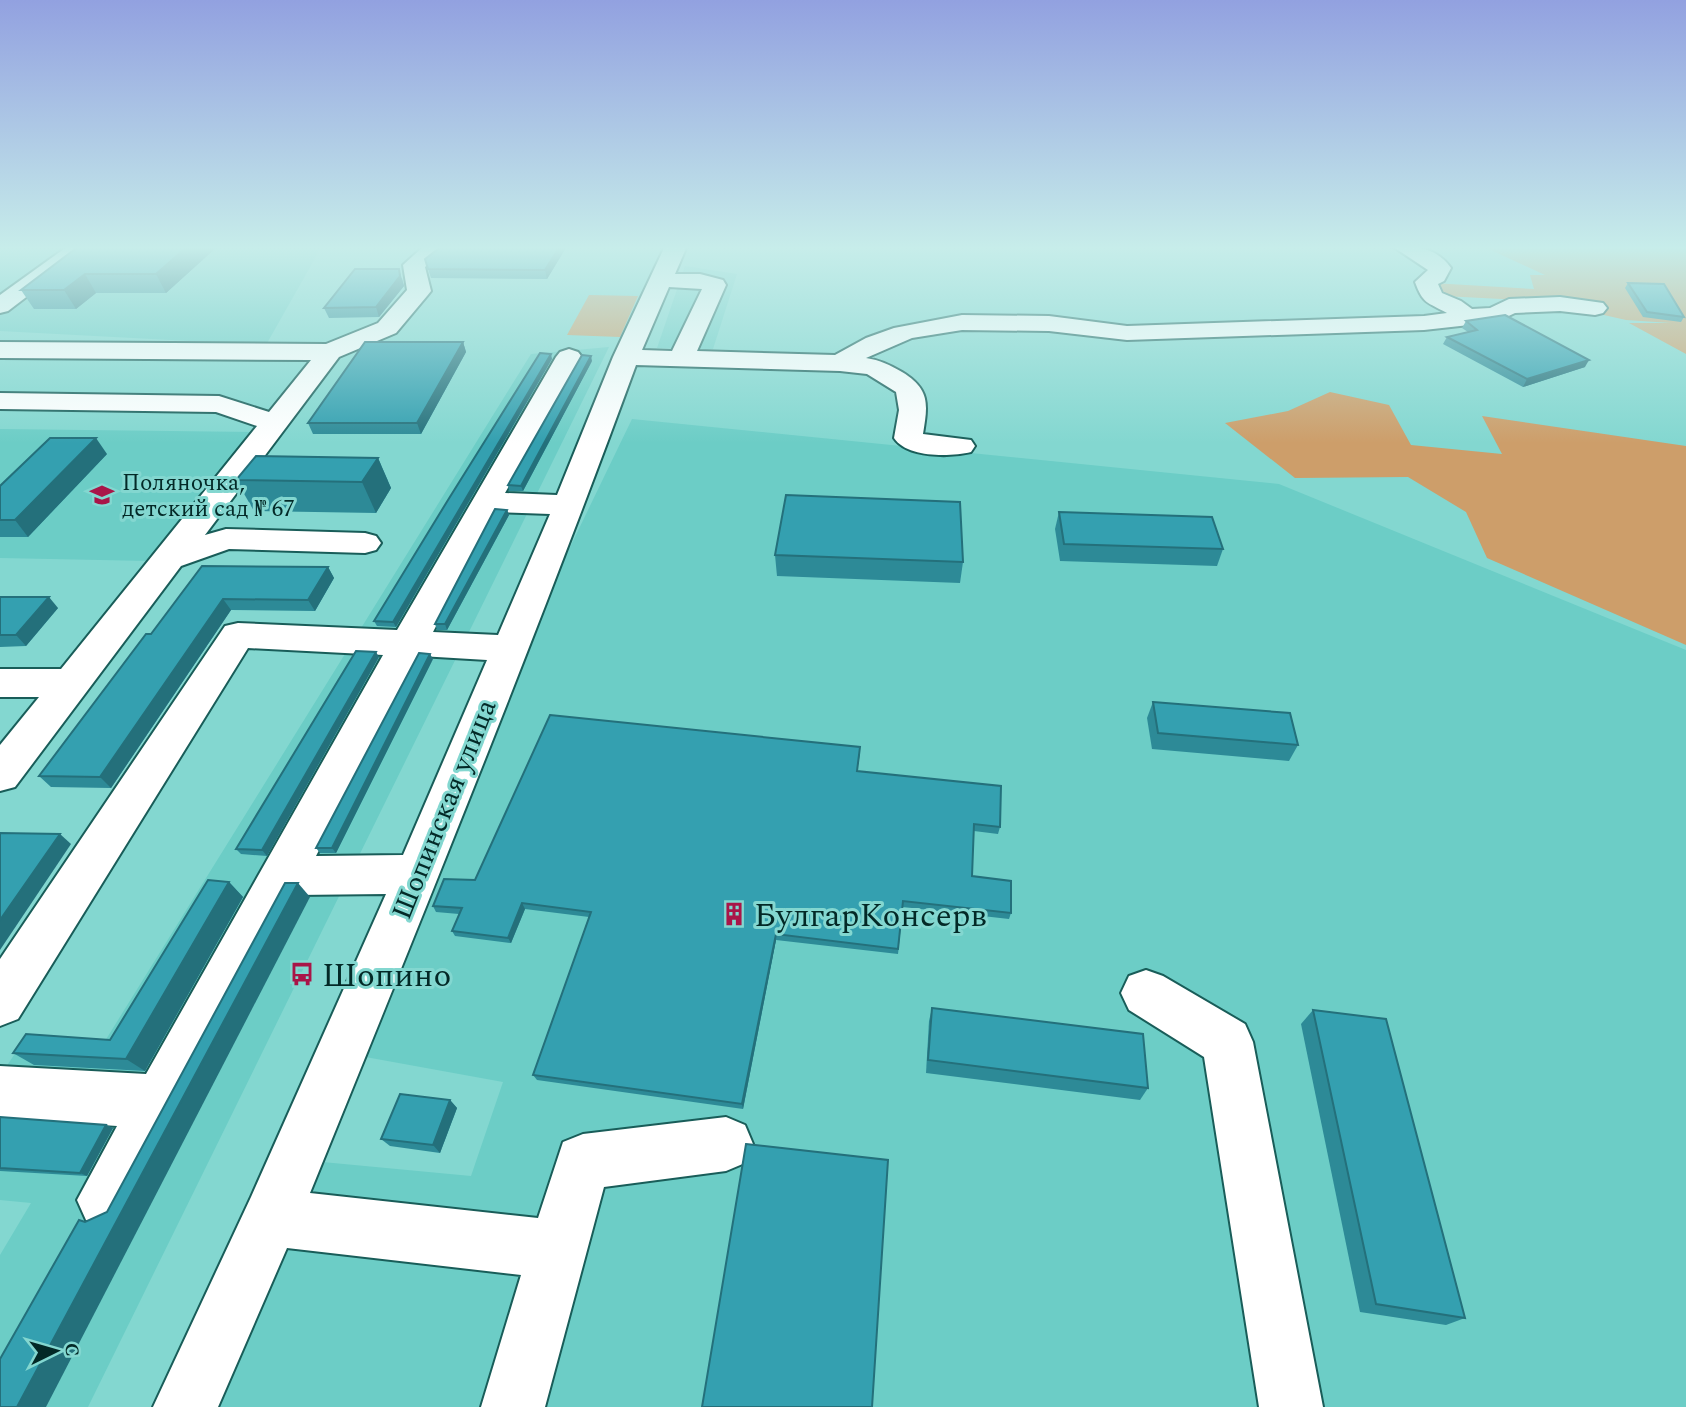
<svg xmlns="http://www.w3.org/2000/svg" width="1686" height="1407" font-family="Spectral,serif">
<style>
.built{fill:#6ccdc6}
.green{fill:#cd9e6a}
.lines{fill:none;stroke-linecap:round;stroke-linejoin:round}
.minor-casing{stroke:#195d59;stroke-width:4}
.minor{fill:#fff;fill-rule:evenodd}
.wall{fill:#2d8a97}
.shaded-wall{fill:#24707b}
.building{fill:#34a0b0;stroke:#24707b;stroke-width:2}
.labels{text-anchor:middle;stroke-width:6;stroke-linejoin:round;paint-order:stroke}
.far-poi-label{font-size:23px;fill:#032927;stroke:#83d7d0;text-anchor:start}
.street-label{font-size:28px;fill:#032927;stroke:#83d7d0}
.near-poi-label{font-size:33px;fill:#032927;stroke:#83d7d0;text-anchor:start}
</style>
<rect width="100%" height="100%" fill="#83d7d0"/>
<!-- built -->
<g class="built">
<polygon points="0,246 322,246 266,345 0,331"/>
<polygon points="685,266 737,274 713,349 657,348"/>
<polygon points="609,347 88,1407 0,1407 0,1255 31,1203 0,1200 0,1076 28,1034 105,1041 531,354"/>
<polygon points="632,419 1279,484 1686,650 1686,1407 175,1407 280,1158 471,1176 503,1082 327,1050"/>
<polygon points="0,429 254,432 150,561 0,558"/>
</g>
<!-- green -->
<g class="green">
<polygon points="1482,246 1686,246 1686,354 1629,323 1671,323 1626,320 1542,301 1424,295 1415,282 1534,289 1530,275 1545,275"/>
<polygon points="589,295 638,296 620,337 567,335"/>
<polygon points="1330,392 1389,405 1411,445 1502,454 1482,416 1686,446 1686,645 1487,558 1466,512 1408,477 1295,478 1225,423 1288,411"/>
</g>
<g class="lines">
<!-- minor casing -->
<g class="minor-casing">
<g id="minor">
<polygon points="68,246 93,246 8,311 0,313 0,295"/>
<polygon points="424,246 448,246 425,267 431,291 427,296 396,333 339,357 205,535 226,529 365,533 376,536 381,543 376,550 365,553 229,549 181,566 15,787 0,791 0,745 39,697 0,697 0,669 61,669 257,426 216,412 0,409 0,393 219,396 269,412 311,360 0,358 0,342 326,344 378,323 407,290 403,265"/>
<path d="M665 246H687L675 274H700L723 280 726 285 697 351 835 355 866 338 894 328 962 315 1049 316 1127 326 1424 316 1447 313C1427 302 1423 304 1415 282L1428 270 1392 246C1416 246 1436 247 1451 268L1444 281 1438 284 1442 293 1461 301 1472 309 1490 308 1509 299 1560 297 1603 303 1607 308 1603 313 1595 315 1560 311 1515 313 1496 322 1424 330 1127 340 1049 331 962 330 912 338 866 358C880 360 890 365 902 372 930 389 928 404 923 434L971 440 975 446 971 452C950 457 907 458 894 438L899 410 896 392 867 374 840 371 636 365C534 643 422 918 310 1193L538 1218 563 1142 583 1134 726 1117 745 1125 753 1144 745 1163 726 1171 604 1187 545 1407H481L521 1275 287 1248 218 1407H153L251 1197 386 894 296 895 126 1220 106 1229 86 1220 77 1200 117 1126 0 1118V1066L146 1074 383 655 248 648 18 1019 0 1026V959L225 626 238 623 397 630 556 357 560 352 569 349 578 352 582 357 505 493 557 495 613 357ZM669 287 702 289 672 351 642 350ZM495 512 550 514 498 635 433 632ZM420 656 487 660 403 855 316 856Z"/>
<polygon points="1146,970 1163,976 1245,1024 1253,1042 1323,1407 1259,1407 1204,1057 1129,1010 1121,993 1129,976"/>
</g>
</g>
<!-- minor -->
<use href="#minor" class="minor"/>
</g>
<!-- wall -->
<g class="wall">
<polygon points="79,246 218,246 166,293 96,293 76,309 34,309 21,290"/>
<polygon points="442,246 567,246 547,279 431,278 428,269"/>
<polygon points="402,278 404,286 379,317 329,318 324,308"/>
<polygon points="1628,283 1684,317 1681,322 1643,317 1625,288"/>
<polygon points="1466,321 1585,367 1523,387 1443,344 1447,337 1468,332 1462,328"/>
<polygon points="463,342 466,352 421,434 313,434 308,423"/>
<polygon points="552,359 396,627 377,626 374,621"/>
<polygon points="592,361 523,491 509,491 508,485"/>
<polygon points="107,454 28,537 0,537 0,486"/>
<polygon points="378,458 391,488 376,513 254,511 236,480"/>
<polygon points="507,510 509,515 447,630 437,630 435,624"/>
<polygon points="1059,512 1223,549 1217,566 1060,561 1055,529"/>
<polygon points="775,555 963,562 960,583 777,576"/>
<polygon points="202,566 328,567 334,578 315,611 231,610 111,788 51,787 39,776 151,634"/>
<polygon points="0,597 58,608 26,646 0,647"/>
<polygon points="379,657 267,856 241,854 236,849"/>
<polygon points="433,659 336,853 320,853 316,848"/>
<polygon points="1153,702 1298,745 1289,761 1152,749 1147,718"/>
<polygon points="860,754 857,771 1000,827 998,834 974,831 972,876 1011,913 1009,919 903,907 898,954 776,940 743,1109 537,1080 533,1075 589,917 525,909 511,943 455,936 452,931 459,914 436,912 433,906 475,880"/>
<polygon points="229,882 243,897 145,1071 34,1065 13,1053 110,1040"/>
<polygon points="932,1008 1148,1088 1140,1100 926,1073 929,1021"/>
<polygon points="1313,1010 1465,1318 1446,1325 1360,1312 1301,1024"/>
<polygon points="450,1100 457,1108 440,1153 390,1146 381,1139"/>
<polygon points="0,1117 106,1125 113,1128 87,1176 0,1171"/>
</g>
<!-- shaded-wall -->
<g class="shaded-wall">
<polygon points="188,246 218,246 166,293 156,274"/>
<polygon points="560,246 567,246 547,279 545,270"/>
<polygon points="399,269 404,286 379,317 376,307"/>
<polygon points="85,274 96,293 76,309 64,290"/>
<polygon points="463,342 466,352 421,434 417,423"/>
<polygon points="551,354 552,359 396,627 393,622"/>
<polygon points="591,356 592,361 523,491 521,486"/>
<polygon points="1589,360 1585,367 1523,387 1527,379"/>
<polygon points="96,438 107,454 28,537 15,520"/>
<polygon points="378,458 391,488 376,513 362,482"/>
<polygon points="507,510 509,515 447,630 445,624"/>
<polygon points="328,567 334,578 315,611 308,600"/>
<polygon points="49,597 58,608 26,646 16,635"/>
<polygon points="223,599 231,610 111,788 100,777"/>
<polygon points="376,652 379,657 267,856 262,850"/>
<polygon points="430,654 433,659 336,853 332,848"/>
<polygon points="60,834 71,844 0,950 0,920"/>
<polygon points="229,882 243,897 145,1071 126,1059"/>
<polygon points="298,883 310,897 46,1407 17,1407"/>
<polygon points="522,903 525,909 511,943 508,938"/>
<polygon points="776,934 776,940 743,1109 742,1104"/>
<polygon points="450,1100 457,1108 440,1153 433,1145"/>
<polygon points="106,1125 113,1128 87,1176 80,1173"/>
</g>
<!-- building -->
<g class="building">
<polygon points="79,246 188,246 156,274 85,274 64,290 21,290"/>
<polygon points="442,246 560,246 545,270 428,269 425,259"/>
<polygon points="355,269 399,269 400,276 376,307 324,308"/>
<polygon points="1628,283 1664,284 1684,317 1647,312"/>
<polygon points="1505,315 1589,360 1527,379 1447,337 1477,330 1466,321"/>
<polygon points="365,342 463,342 417,423 308,423"/>
<polygon points="540,353 551,354 393,622 374,621 448,500"/>
<polygon points="582,355 591,356 521,486 508,485"/>
<polygon points="50,438 96,438 15,520 0,520 0,486"/>
<polygon points="256,456 378,458 362,482 236,480"/>
<polygon points="786,495 960,502 963,562 775,555"/>
<polygon points="495,509 507,510 445,624 435,624"/>
<polygon points="1059,512 1212,517 1223,549 1064,544"/>
<polygon points="202,566 328,567 308,600 223,599 100,777 39,776 146,634 151,634"/>
<polygon points="0,597 49,597 16,635 0,635"/>
<polygon points="356,651 376,652 262,850 236,849"/>
<polygon points="419,653 430,654 332,848 316,848"/>
<polygon points="1153,702 1290,713 1298,745 1158,733"/>
<polygon points="550,715 860,747 857,771 1001,786 1000,827 974,824 972,876 1011,881 1011,913 903,901 898,949 776,934 742,1104 533,1075 591,912 522,903 508,938 452,931 462,908 433,906 444,879 475,880"/>
<polygon points="0,833 60,834 0,920"/>
<polygon points="208,880 229,882 126,1059 13,1053 26,1034 110,1040"/>
<polygon points="285,883 298,883 17,1407 0,1407 0,1359 79,1220 85,1222 107,1212"/>
<polygon points="932,1008 1143,1034 1148,1088 928,1060"/>
<polygon points="1313,1010 1386,1019 1465,1318 1376,1304"/>
<polygon points="400,1094 450,1100 433,1145 381,1139"/>
<polygon points="0,1117 106,1125 80,1173 0,1168"/>
<polygon points="746,1144 888,1160 872,1407 702,1407"/>
</g>
<!-- sky -->
<linearGradient id="sky" x2="0" y2="1"><stop stop-color="#92a1e0"/><stop offset="0.56" stop-color="#c7edea"/><stop offset="1" stop-color="#c7edea" stop-opacity="0"/></linearGradient>
<rect width="1686" height="443" fill="url(#sky)"/>
<!-- icons -->
<defs>
<g id="school-bare" transform="scale(1.89)"><path d="M0-5L7-2L0 1L-7-2ZM-4 1L0 2.5L4 1V4Q0 6-4 4Z" fill="#a91548" stroke="#83d7d0" stroke-width="2.5" paint-order="stroke"/></g>
<g id="building-bare" transform="scale(1.89)"><path d="M-4-6H4V6H1V3H-1V6H-4ZM-2.5-4.3h1.7v1.8h-1.7ZM.8-4.3h1.7v1.8H.8ZM-2.5-1h1.7V.8h-1.7ZM.8-1h1.7V.8H.8Z" fill="#a91548" stroke="#83d7d0" stroke-width="2.5" paint-order="stroke"/></g>
<g id="bus-bare" transform="scale(1.89)"><path d="M-5-6H5V4H4V6H2V4H-2V6H-4V4H-5ZM-3.5-4V0h7V-4ZM-3.5 1.2v1.5H-2V1.2ZM2 1.2v1.5H3.5V1.2Z" fill="#a91548" stroke="#83d7d0" stroke-width="2.5" paint-order="stroke"/></g>
</defs>
<g fill-rule="evenodd">
<use href="#school-bare" x="102" y="495"/>
<use href="#building-bare" x="734" y="914"/>
<use href="#bus-bare" x="302" y="974"/>
</g>
<g class="labels">
<!-- far-poi labels -->
<g class="far-poi-label">
<text x="122" y="490">Поляночка,<tspan x="122" dy="26">детский сад № 67</tspan></text>
</g>
<!-- street labels -->
<g class="street-label">
<text transform="translate(443 809) rotate(-68)" y="10">Шопинская улица</text>
</g>
<!-- near-poi labels -->
<g class="near-poi-label">
<text x="754" y="926">БулгарКонсерв</text>
<text x="322" y="986">Шопино</text>
</g>
</g>
<!-- north arrow -->
<g transform="translate(56 1351) rotate(85)" stroke="#83d7d0" stroke-width="5" paint-order="stroke">
<path d="M0-5L12 26L0 18L-12 26Z" fill="#032927"/>
<text y="-10" font-size="19" font-weight="bold" text-anchor="middle" fill="#032927">С</text>
</g>
</svg>
